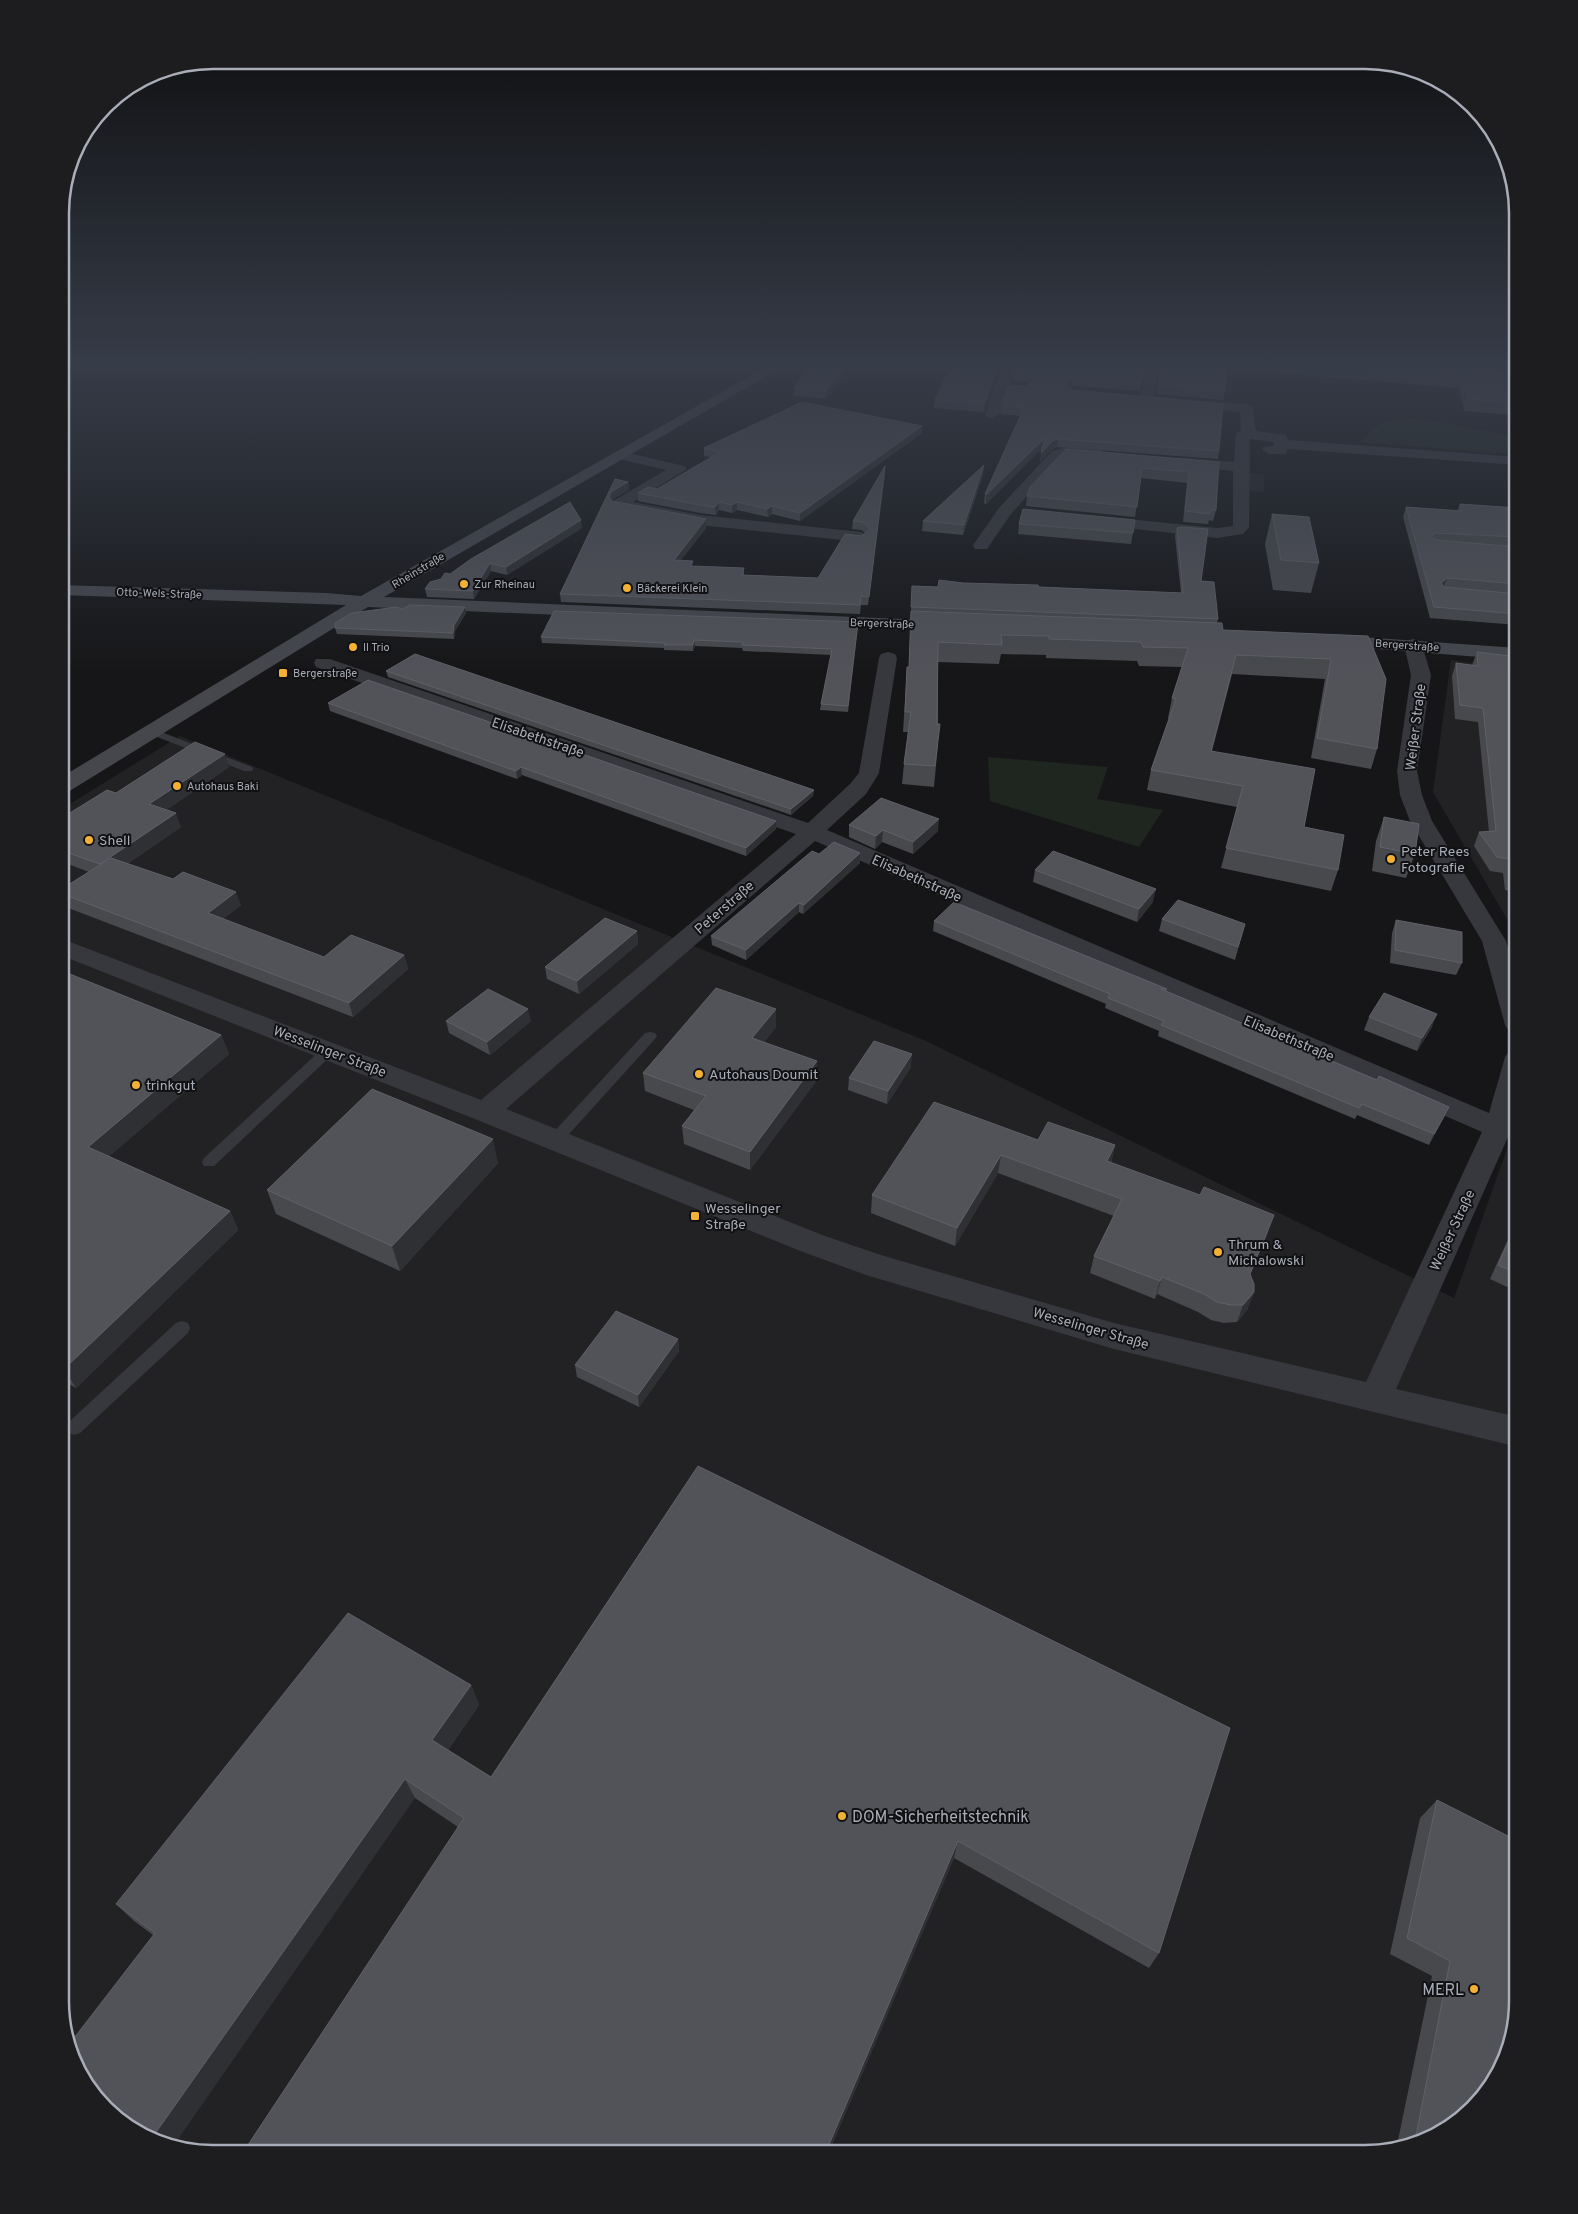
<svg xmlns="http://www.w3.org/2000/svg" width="1578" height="2214" font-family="Overpass,sans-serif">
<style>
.built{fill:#222225}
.green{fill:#1e261f}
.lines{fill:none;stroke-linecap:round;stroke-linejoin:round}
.lane{fill:#37383d;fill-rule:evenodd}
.street{fill:#37383d;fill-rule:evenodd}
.secondary{fill:#45474d;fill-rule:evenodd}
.wall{fill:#47494d}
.shaded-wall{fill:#2f3033}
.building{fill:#525359;stroke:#5f6168}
.poi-dot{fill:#f2b134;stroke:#111113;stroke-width:2}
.labels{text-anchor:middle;stroke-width:4;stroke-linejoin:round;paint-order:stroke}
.far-street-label{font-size:11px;fill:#a8adb8;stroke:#111113}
.far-poi-label{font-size:11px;fill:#a8adb8;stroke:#111113;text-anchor:start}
.street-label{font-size:14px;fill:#a8adb8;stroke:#111113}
.poi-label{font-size:14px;fill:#a8adb8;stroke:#111113;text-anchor:start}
.near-poi-label{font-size:16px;fill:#a8adb8;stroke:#111113;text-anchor:start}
.rim{fill:none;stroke:#a8adb8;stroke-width:2.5}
</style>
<rect width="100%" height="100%" fill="#161618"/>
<!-- built -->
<g class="built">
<polygon points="1249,473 1264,474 1264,492 1248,491"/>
<polygon points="1451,660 1518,669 1518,938 1433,792"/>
<polygon points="180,736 926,1041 1454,1298 1518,1118 1518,2001 1442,2133 1365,2154 203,2154 136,2133 81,2078 60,2001 60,810"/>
</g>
<!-- green -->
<g class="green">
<path d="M1415 418 1518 437V455L1361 442C1372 422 1394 419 1415 418Z"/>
<polygon points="988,757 1108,767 1097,799 1163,810 1139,847 990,801"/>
</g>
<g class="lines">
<!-- lane -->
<g class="lane">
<polygon points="151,728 252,767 253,769 252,771 244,771 147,733 147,729"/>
<polygon points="650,1032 655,1033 657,1036 655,1039 560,1144 550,1144 548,1140 550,1136 645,1033"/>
<polygon points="329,1046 336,1050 334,1053 214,1166 204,1166 202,1162 204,1158 324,1047"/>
<polygon points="182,1321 188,1323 190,1328 188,1333 80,1433 74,1435 60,1430 60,1416 71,1420 176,1323"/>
</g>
<!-- street -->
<g class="street">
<polygon points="1003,363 1016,363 999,414 992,418 987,417 985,414"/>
<polygon points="1148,363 1200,365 1207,369 1200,373 1159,369 1154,396 1252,405 1256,431 1286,435 1288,440 1518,457 1518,465 1288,449 1286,454 1269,454 1262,450 1264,447 1274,446 1274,442 1250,439 1249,527 1243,534 1217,538 1091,524 1089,521 1091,518 1097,516 1217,528 1233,526 1233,471 1183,466 1176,462 1183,458 1234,462 1236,434 1241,430 1240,412 1141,403 1139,400"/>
<polygon points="1475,370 1518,373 1518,381 1470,377 1468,374"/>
<path d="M1067 447 1100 450 1107 454C1099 465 1075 453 1062 457L1011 514 987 549H975L973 545 999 508 1052 451Z"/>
<polygon points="620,451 684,466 687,469 633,502 700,515 861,532 869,537 861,542 700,525 613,507 611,504 613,501 666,470 615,458 613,455"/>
<polygon points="1413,639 1420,641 1422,645 1431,675 1417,771 1422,795 1432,821 1506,941 1518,981 1518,1034 1509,1031 1505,1025 1482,941 1410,821 1400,795 1397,771 1411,675 1404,645 1406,641"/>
<path d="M888 652 895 654 897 658 879 773 866 794 827 830 1489 1113 1505 1057 1509 1051 1518 1048V1106L1512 1128 1396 1389 1518 1417V1447L1114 1349 866 1275 803 1252 475 1119 60 955V938L481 1100 796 834 316 667 314 663 316 659H330L808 823 850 784 859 773 879 658 881 654ZM815 841 1482 1132 1366 1382 1114 1323 881 1255 825 1236 506 1109Z"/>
</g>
<!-- secondary -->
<g class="secondary">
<polygon points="773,363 789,363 384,597 948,621 954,622 957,626 954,630 948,631 368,607 68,792 60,793 60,778 346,605 60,595 60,585 327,593 361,596"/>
<polygon points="1333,635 1518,648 1518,660 1326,645 1324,641 1326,637"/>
</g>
</g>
<!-- wall -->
<g class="wall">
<polygon points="845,363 999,363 998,371 984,412 934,408 935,400 948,373 845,364"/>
<polygon points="1016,363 1148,363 1140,391 1072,386 1070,388 1073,390 1219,451 1218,459 1057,447 1051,450 1040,462 1042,448 986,504 984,503 985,494 1020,416 1000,414 1001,406 1028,384 1026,382 1012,381 1013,373"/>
<polygon points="1162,363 1207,367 1211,365 1189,363 1227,363 1225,392 1223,400 1156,394"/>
<polygon points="1280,363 1411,363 1510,371 1518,400 1518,407 1515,415 1464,411 1459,388 1279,373"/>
<polygon points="1420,363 1473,363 1471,367"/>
<polygon points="843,376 826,399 794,396 794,388"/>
<polygon points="922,433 800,521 772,514 768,517 737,510 732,513 719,510 716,515 700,513 638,501 638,493 657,489 711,457 704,456 704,448"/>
<polygon points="1066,449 1219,462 1216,510 1213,521 1209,520 1208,524 1183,522 1187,483 1141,478 1135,517 1026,506 1027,496"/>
<polygon points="885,474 868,605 861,605 860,614 561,602 560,594 615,479 628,482 629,490 611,500 612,501 706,528 681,560 693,566 744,568 744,575 818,578 861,536 865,533 862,530 852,529 853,521"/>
<polygon points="983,475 963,535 922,531 923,521"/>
<polygon points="1460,504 1518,508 1518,625 1430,618 1403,517 1406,507 1457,511"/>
<polygon points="1272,514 1319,563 1311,593 1273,590 1265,544"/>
<polygon points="1135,520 1131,544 1018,534 1019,524"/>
<polygon points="582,528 507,575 491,571 474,599 427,597 425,589 450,574"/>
<polygon points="1177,528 1201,581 1218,619 1217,623 1223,630 1368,636 1377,749 1371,769 1311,758 1325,679 1232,674 1212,751 1304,827 1338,870 1331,891 1221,868 1237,807 1147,790 1151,770 1169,718 1168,718 1172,698 1182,667 1139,666 1137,661 1046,658 1046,655 1001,654 999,664 938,662 938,744 934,787 902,784 904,764 908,732 903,732 907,667 909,667 912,586 938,587 963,583 1039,587 1181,593 1175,536"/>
<polygon points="465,607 466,613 455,631 454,639 337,634 335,628 403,609"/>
<polygon points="858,622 848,712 820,710 821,704 831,655 743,651 742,648 695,646 693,651 664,650 664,648 542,643 541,637"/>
<polygon points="1477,652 1518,657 1518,892 1505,890 1503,873 1490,871 1474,846 1479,832 1489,832 1478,722 1455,719 1452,676 1456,663 1472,665"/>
<polygon points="386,671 814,790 813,796 791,815 388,677"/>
<polygon points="328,703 776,829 746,856 522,775 517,779 330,711"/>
<polygon points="229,767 166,810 181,827 127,864 241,905 223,919 324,957 404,955 408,969 353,1017 63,906 60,899 60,890 89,872 60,861 60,819 116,793"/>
<polygon points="1384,817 1415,854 1406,878 1372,871 1376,841"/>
<polygon points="849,825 938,831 913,854 882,842 875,849 849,837"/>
<polygon points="860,853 860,863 803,914 799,912 746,960 712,945 711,936 819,854"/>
<polygon points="1035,870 1153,902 1137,922 1033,882"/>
<polygon points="1162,919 1245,924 1235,960 1159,931"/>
<polygon points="1396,920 1462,963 1456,975 1390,963 1392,933"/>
<polygon points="934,921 1167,989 1166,992 1377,1080 1449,1107 1429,1145 1357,1115 1355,1119 1158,1036 1159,1031 1105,1008 1106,1004 933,931"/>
<polygon points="637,931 638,944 579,994 547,979 545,967"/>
<polygon points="60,970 221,1035 229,1054 109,1156 230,1211 238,1230 76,1388 60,1379"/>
<polygon points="776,1009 776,1027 764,1042 817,1061 817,1080 750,1170 684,1144 682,1126 694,1110 645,1091 643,1073"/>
<polygon points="1369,1017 1432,1027 1417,1051 1364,1030"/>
<polygon points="446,1021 531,1021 490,1055 449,1033"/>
<polygon points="911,1067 887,1104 848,1090 849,1078"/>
<polygon points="1038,1140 1115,1145 1111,1163 1268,1233 1250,1274 1254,1292 1247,1310 1237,1322 1224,1323 1211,1320 1198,1312 1157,1294 1155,1299 1090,1273 1094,1256 1114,1216 998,1173 955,1246 871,1213 872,1195"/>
<polygon points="498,1163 400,1271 276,1214 267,1190"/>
<polygon points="1518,1217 1518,1292 1490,1279"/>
<polygon points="678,1339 679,1351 639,1407 577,1377 575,1365"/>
<polygon points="698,1466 1159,1953 1149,1968 954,1858 828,2154 242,2154 458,1827 415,1798 153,1935 134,1921 116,1904 471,1685 479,1705 448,1750 491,1777"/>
<polygon points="1437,1800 1518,1841 1442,2133 1397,2145 1432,1976 1390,1954 1420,1818"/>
</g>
<!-- shaded-wall -->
<g class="shaded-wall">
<polygon points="999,363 998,371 984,412 984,404"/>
<polygon points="1147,363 1148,363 1140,391 1141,383"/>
<polygon points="843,368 843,376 826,399 826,391"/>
<polygon points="1073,378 1072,386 1063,391 1064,383"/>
<polygon points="922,426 922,433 800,521 800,513"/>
<polygon points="1045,438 1044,446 986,504 986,495"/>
<polygon points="1058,439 1057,447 1051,450 1040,462 1041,453 1052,441"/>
<polygon points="984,465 983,475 963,535 964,525"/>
<polygon points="885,466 885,474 868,605 869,597"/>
<polygon points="628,482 629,490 611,500 609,497 611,492"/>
<polygon points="719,502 719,510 716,515 715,507"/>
<polygon points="737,502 737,510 732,513 732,505"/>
<polygon points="772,506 772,514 768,517 767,509"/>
<polygon points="706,519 706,528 675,568 674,560"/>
<polygon points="581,520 582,528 507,575 506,567"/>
<polygon points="490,563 491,571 474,599 473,591"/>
<polygon points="1447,578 1443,589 1441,583"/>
<polygon points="465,607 466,613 455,631 454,639 453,633 454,625"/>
<polygon points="858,622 858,628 848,712 848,706"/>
<polygon points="694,640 695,646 693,651 693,645"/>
<polygon points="225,754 229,767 154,818 149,804"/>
<polygon points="521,767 522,775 517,779 516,771"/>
<polygon points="814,790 813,796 791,815 791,809"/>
<polygon points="176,813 181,827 106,878 100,864"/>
<polygon points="939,819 938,831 913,854 913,842"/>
<polygon points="776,821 776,829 746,856 746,848"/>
<polygon points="883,830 882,842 875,849 876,836"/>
<polygon points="860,853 860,863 803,914 804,905"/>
<polygon points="1156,889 1153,902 1137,922 1139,909"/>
<polygon points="236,892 241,905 213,927 208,913"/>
<polygon points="799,903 799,912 746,960 746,950"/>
<polygon points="637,931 638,944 579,994 577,981"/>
<polygon points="404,955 408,969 353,1017 349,1003"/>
<polygon points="528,1009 531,1021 490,1055 487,1042"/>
<polygon points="776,1009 776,1027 753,1057 752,1038"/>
<polygon points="1437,1014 1432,1027 1417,1051 1422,1038"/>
<polygon points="221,1035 229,1054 98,1166 88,1147"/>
<polygon points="912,1054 911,1067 887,1104 888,1091"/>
<polygon points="817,1061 817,1080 750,1170 750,1152"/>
<polygon points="1449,1107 1444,1118 1429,1145 1434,1134"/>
<polygon points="493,1139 498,1163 400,1271 392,1246"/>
<polygon points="1115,1145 1111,1163 1107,1161"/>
<polygon points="1001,1155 998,1173 955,1246 957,1228"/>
<polygon points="230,1211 238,1230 76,1388 64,1369"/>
<polygon points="1274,1215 1268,1233 1243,1291 1250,1274"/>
<polygon points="1162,1277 1157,1294 1155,1299 1160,1281"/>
<polygon points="1254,1292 1247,1310 1237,1322 1243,1305"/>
<polygon points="678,1339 679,1351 639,1407 638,1395"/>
<polygon points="471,1685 479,1705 441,1760 432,1740"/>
<polygon points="405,1779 415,1798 174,2145 152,2138"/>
<polygon points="958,1841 954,1858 828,2154 825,2154"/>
</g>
<!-- building -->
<g class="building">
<polygon points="924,363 999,363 984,404 935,400 952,365"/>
<polygon points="1016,363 1147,363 1141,383 1073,378 1064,383 1073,390 1223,404 1219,451 1058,439 1052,441 1041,453 1045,438 986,495 985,494 1024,408 1001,406 1009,385 1026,386 1035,381 1027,375 1013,373"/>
<polygon points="1162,363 1207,367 1214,363 1227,363 1225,392 1158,386"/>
<polygon points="1294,363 1411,363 1510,371 1518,400 1518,404 1467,399 1463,377"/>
<polygon points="809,365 843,368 826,391 794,388"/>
<polygon points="802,402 922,426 800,513 772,506 767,509 737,502 732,505 719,502 715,507 700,505 638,493 648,487 657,489 720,452 704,448"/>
<polygon points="1066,449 1219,462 1216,510 1211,510 1210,514 1185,511 1189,472 1142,468 1137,507 1027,496 1030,487"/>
<polygon points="984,465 964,525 923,521 948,498"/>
<polygon points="885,466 869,597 861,596 860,605 560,594 615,479 628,482 611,492 609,497 612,501 706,519 674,560 693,561 691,566 744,568 742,575 818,578 845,534 861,536 871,529 862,522 853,521"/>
<polygon points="570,502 581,520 506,567 490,563 473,591 425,589 430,582 441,579 445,573 450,574 471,559"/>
<polygon points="1460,504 1518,508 1518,537 1434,533 1431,537 1436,540 1518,547 1518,584 1447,578 1441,583 1444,587 1518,594 1518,614 1434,607 1406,507 1462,511"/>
<polygon points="1023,509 1135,520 1133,533 1019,524"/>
<polygon points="1272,514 1309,517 1319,563 1281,560"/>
<polygon points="1182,527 1208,529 1201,581 1214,582 1218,619 911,607 912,586 938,587 939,580 963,583 1038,585 1039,587 1183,593 1177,528"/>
<polygon points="410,605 465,607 454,625 453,633 335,628 335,623 352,613 396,607 403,609"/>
<polygon points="554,611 858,622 848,706 821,704 832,649 742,645 743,642 694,640 693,645 664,645 665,643 541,637"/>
<polygon points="911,611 1222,623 1223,630 1368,636 1386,679 1377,749 1317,738 1331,659 1236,655 1211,751 1315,769 1304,827 1344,835 1338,870 1226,848 1243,786 1151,770 1176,699 1172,698 1188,648 1143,647 1141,642 1049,639 1049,636 1001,635 1002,645 938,642 937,724 940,724 935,766 904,764 911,712 905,712 907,667 909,667"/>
<polygon points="1477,652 1518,657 1518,877 1512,876 1509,859 1497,857 1479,832 1496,831 1483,708 1460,705 1456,663 1478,666"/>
<polygon points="415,654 814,790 791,809 386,671"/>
<polygon points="368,680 776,821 746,848 521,767 516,771 328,703"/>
<polygon points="195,742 225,754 149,804 176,813 100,864 60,850 60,819 107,790 116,793"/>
<polygon points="881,798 939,819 913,842 883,830 876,836 849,825"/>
<polygon points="1384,817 1419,824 1415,854 1380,847"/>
<polygon points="834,842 860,853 804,905 799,903 746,950 711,936 812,851 819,854"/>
<polygon points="1053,851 1156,889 1139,909 1035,870"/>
<polygon points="111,858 173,879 183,872 236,892 208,913 324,957 351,935 404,955 349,1003 60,893 60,890"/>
<polygon points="1178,900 1245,924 1238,947 1162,919"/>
<polygon points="954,902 1167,989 1161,989 1377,1080 1379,1076 1449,1107 1434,1134 1362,1104 1359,1108 1161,1025 1164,1021 1108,998 1110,994 934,921"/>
<polygon points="605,918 637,931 577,981 545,967"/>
<polygon points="1396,920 1462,932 1462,963 1395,950"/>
<polygon points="60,970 221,1035 88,1147 230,1211 64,1369 60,1367"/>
<polygon points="716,988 776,1009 752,1038 817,1061 750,1152 682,1126 706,1096 643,1073"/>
<polygon points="488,989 528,1009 487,1042 446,1021"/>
<polygon points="1384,993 1437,1014 1422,1038 1369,1017"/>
<polygon points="874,1041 912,1054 888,1091 849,1078"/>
<polygon points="372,1089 493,1139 392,1246 267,1190"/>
<polygon points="934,1102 1038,1140 1048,1122 1115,1145 1107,1161 1200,1195 1204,1187 1274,1215 1250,1274 1254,1284 1254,1292 1243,1305 1231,1305 1217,1302 1204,1294 1162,1277 1160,1281 1094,1256 1122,1199 1001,1155 957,1228 872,1195"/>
<polygon points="1518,1220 1518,1274 1498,1265"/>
<polygon points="616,1311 678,1339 638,1395 575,1365"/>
<polygon points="698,1466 1230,1728 1159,1953 958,1841 825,2154 242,2154 464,1818 405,1779 152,2138 136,2133 81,2078 71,2042 155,1933 116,1904 348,1613 471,1685 432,1740 491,1777"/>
<polygon points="1437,1800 1518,1841 1518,2001 1498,2077 1442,2133 1415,2141 1450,1961 1407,1938"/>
</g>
<!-- sky -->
<linearGradient id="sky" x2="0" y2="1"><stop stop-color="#0c0c0d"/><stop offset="0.54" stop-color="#363c48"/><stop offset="1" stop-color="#363c48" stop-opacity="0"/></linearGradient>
<rect width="1578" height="673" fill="url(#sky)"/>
<!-- markers -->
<g class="poi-dot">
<circle cx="464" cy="584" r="5"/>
<circle cx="627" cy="588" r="5"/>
<circle cx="353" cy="647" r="5"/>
<rect x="278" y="668" width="10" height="10" rx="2.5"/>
<circle cx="177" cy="786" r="5"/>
<circle cx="89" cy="840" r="5"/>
<circle cx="1391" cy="859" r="5"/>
<circle cx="699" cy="1074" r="5"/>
<circle cx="136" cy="1085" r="5"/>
<rect x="690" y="1211" width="10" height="10" rx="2.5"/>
<circle cx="1218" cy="1252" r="5"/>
<circle cx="842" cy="1816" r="5"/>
<circle cx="1474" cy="1989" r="5"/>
</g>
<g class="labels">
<!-- far-street labels -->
<g class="far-street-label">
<text transform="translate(418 570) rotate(-31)" y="4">Rheinstraße</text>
<text transform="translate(159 593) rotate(2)" y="4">Otto-Wels-Straße</text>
<text transform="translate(882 623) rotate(2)" y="4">Bergerstraße</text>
<text transform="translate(1407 645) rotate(4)" y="4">Bergerstraße</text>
</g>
<!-- far-poi labels -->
<g class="far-poi-label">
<text x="474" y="588">Zur Rheinau</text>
<text x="637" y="592">Bäckerei Klein</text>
<text x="363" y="651">Il Trio</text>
<text x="293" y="677">Bergerstraße</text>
<text x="187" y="790">Autohaus Baki</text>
</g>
<!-- street labels -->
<g class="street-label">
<text transform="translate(1415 727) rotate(-83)" y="5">Weißer Straße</text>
<text transform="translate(538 737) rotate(19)" y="5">Elisabethstraße</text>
<text transform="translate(917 878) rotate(24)" y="5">Elisabethstraße</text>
<text transform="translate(724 907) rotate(-41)" y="5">Peterstraße</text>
<text transform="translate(1289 1038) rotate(23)" y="5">Elisabethstraße</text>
<text transform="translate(330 1051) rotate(21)" y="5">Wesselinger Straße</text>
<text transform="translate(1452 1230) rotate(-65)" y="5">Weißer Straße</text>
<text transform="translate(1091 1328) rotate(16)" y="5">Wesselinger Straße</text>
</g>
<!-- poi labels -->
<g class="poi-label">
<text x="99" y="845">Shell</text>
<text x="1401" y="856">Peter Rees<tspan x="1401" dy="16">Fotografie</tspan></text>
<text x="709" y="1079">Autohaus Doumit</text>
<text x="146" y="1090">trinkgut</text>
<text x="705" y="1213">Wesselinger<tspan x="705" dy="16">Straße</tspan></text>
<text x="1228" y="1249">Thrum &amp;<tspan x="1228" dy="16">Michalowski</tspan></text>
</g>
<!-- near-poi labels -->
<g class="near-poi-label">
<text x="852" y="1822">DOM-Sicherheitstechnik</text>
<text x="1464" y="1995" text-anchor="end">MERL</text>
</g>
</g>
<!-- crop -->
<path d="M0 0H1578V2214H0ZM213 69H1365A144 144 0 0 1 1509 213V2001A144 144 0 0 1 1365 2145H213A144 144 0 0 1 69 2001V213A144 144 0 0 1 213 69Z" fill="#1d1d20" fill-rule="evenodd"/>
<path class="rim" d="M213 69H1365A144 144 0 0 1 1509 213V2001A144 144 0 0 1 1365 2145H213A144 144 0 0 1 69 2001V213A144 144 0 0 1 213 69Z"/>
</svg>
